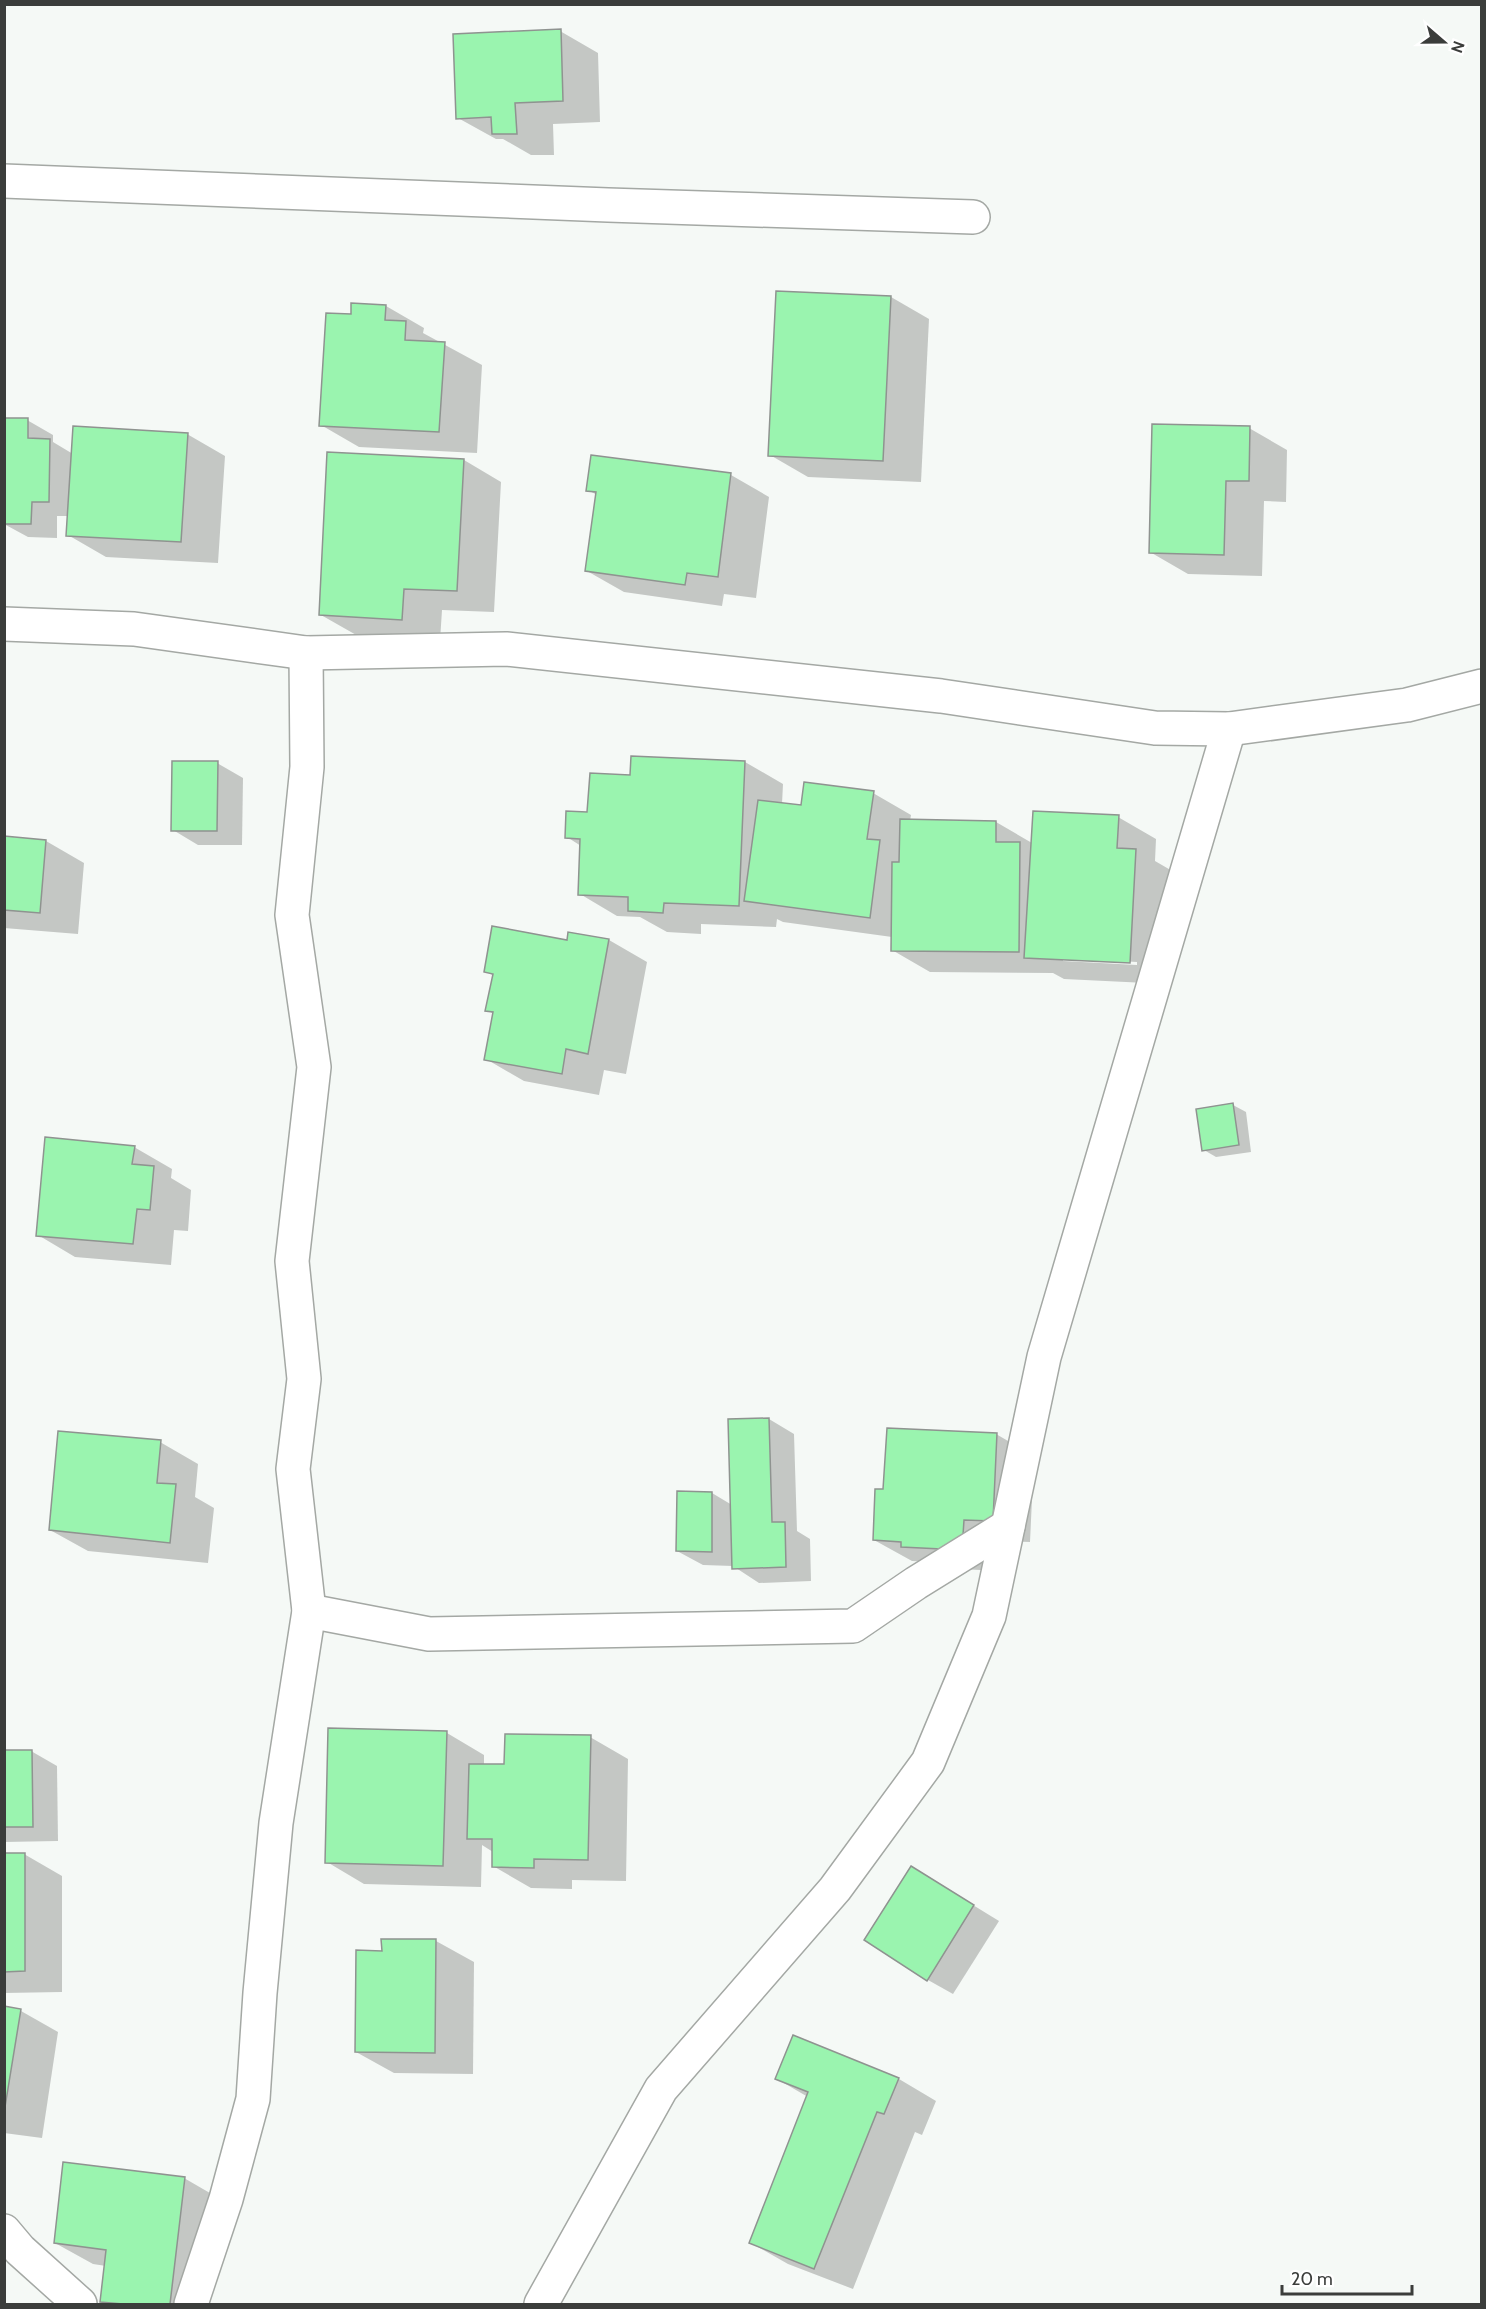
<svg xmlns="http://www.w3.org/2000/svg" width="1486" height="2309" font-family="Cabin,sans-serif">
<style>
.shadow{fill:#0003;fill-rule:evenodd}
.building{fill:#9af4af;stroke:#8f9390;stroke-width:1.5}
.lines{fill:none;stroke-linecap:round;stroke-linejoin:round}
.minor-casing{stroke:#a4a8a4;stroke-width:36}
.minor{stroke:#fff;stroke-width:33}
</style>
<rect width="100%" height="100%" fill="#f5f9f6"/>
<!-- shadow -->
<g class="shadow">
<polygon points="560,31 598,53 600,122 553,124 554,155 531,155 503,139 496,139 458,118"/>
<polygon points="778,292 891,297 929,319 921,482 808,477 770,455"/>
<polygon points="386,306 424,328 423,333 482,365 477,453 359,447 321,425 352,316"/>
<polygon points="27,420 53,435 53,442 73,454 187,434 225,456 218,563 106,557 68,535 69,516 57,516 57,538 28,537 4,524"/>
<polygon points="1249,428 1287,450 1286,502 1264,501 1262,576 1188,574 1150,552"/>
<polygon points="592,457 731,475 769,497 756,598 724,594 722,606 624,592 587,571 597,495 588,490"/>
<polygon points="464,460 501,482 494,612 442,610 440,641 358,636 321,615"/>
<path d="M745 762 783 784 782 804 802 807 873 793 911 815 910 821 996 822 1032 843 1118 817 1156 839 1155 861 1174 872 1167 984 1064 979 1053 973 930 972 892 950V937L783 922 777 919 776 927 701 924V934L667 932 640 917 617 916 580 894 581 846 567 837 589 814 632 776ZM1063 958 1137 962V965L1063 961Z"/>
<polygon points="217,763 243,778 242,845 198,845 173,830"/>
<polygon points="4,838 46,841 84,863 78,934 4,928"/>
<polygon points="570,933 609,940 647,962 626,1074 604,1070 599,1095 524,1081 486,1059 494,1014 487,1010 494,976 486,971 568,941"/>
<polygon points="1233,1105 1246,1112 1251,1152 1216,1157 1204,1150"/>
<polygon points="134,1147 172,1169 171,1178 191,1190 188,1231 174,1230 171,1265 75,1257 38,1235"/>
<polygon points="769,1419 794,1434 797,1531 810,1539 811,1581 759,1583 733,1566 703,1565 677,1551 712,1493 732,1505"/>
<polygon points="996,1434 1034,1456 1030,1542 1001,1541 1000,1571 940,1568 930,1562 912,1561 874,1540 885,1491"/>
<polygon points="160,1442 198,1464 195,1497 214,1508 208,1563 88,1551 50,1530"/>
<polygon points="447,1733 484,1755 484,1765 506,1766 590,1737 628,1759 626,1881 572,1880 572,1889 531,1888 493,1866 493,1852 482,1845 481,1887 364,1884 327,1862"/>
<polygon points="31,1751 57,1766 58,1841 4,1842 4,1752"/>
<polygon points="4,1854 24,1854 62,1876 62,1992 4,1993"/>
<polygon points="937,1883 999,1921 953,1994 928,1980"/>
<polygon points="436,1941 474,1962 473,2074 394,2073 356,2052 383,1952"/>
<polygon points="4,2008 21,2011 58,2032 42,2138 4,2133"/>
<polygon points="793,2037 899,2079 936,2101 922,2135 915,2132 853,2289 788,2264 751,2243 808,2097 777,2079"/>
<polygon points="184,2178 222,2200 210,2304 108,2304 102,2301 106,2266 93,2264 55,2243"/>
</g>
<!-- building -->
<g class="building">
<polygon points="561,29 563,101 515,103 517,134 492,134 491,117 456,119 453,34"/>
<polygon points="776,291 891,296 883,461 768,456"/>
<polygon points="351,303 386,305 385,320 406,321 405,340 445,342 439,432 319,426 326,313 351,314"/>
<polygon points="4,418 28,418 28,438 50,439 49,502 32,502 31,524 4,524"/>
<polygon points="1152,424 1250,426 1249,481 1226,481 1224,555 1149,553"/>
<polygon points="73,426 188,433 181,542 66,536"/>
<polygon points="327,452 464,459 457,591 404,589 402,620 319,615"/>
<polygon points="591,455 731,473 718,577 687,573 685,585 585,571 596,492 586,491"/>
<polygon points="631,756 745,761 739,906 664,903 663,913 628,911 628,897 578,895 580,839 565,838 566,811 587,812 590,773 630,775"/>
<polygon points="172,761 218,761 217,831 171,831"/>
<polygon points="804,782 874,791 867,839 880,840 870,918 744,901 758,800 801,805"/>
<polygon points="1033,811 1119,815 1117,848 1136,849 1130,963 1024,958"/>
<polygon points="900,819 996,821 996,842 1020,842 1019,952 891,951 892,862 899,862"/>
<polygon points="4,836 46,840 40,913 4,910"/>
<polygon points="492,926 567,940 568,932 609,939 588,1054 566,1049 562,1074 484,1060 493,1012 485,1011 493,974 484,972"/>
<polygon points="1233,1103 1239,1145 1202,1151 1196,1109"/>
<polygon points="45,1137 135,1146 132,1164 154,1166 150,1210 137,1209 133,1244 36,1236"/>
<polygon points="769,1418 772,1522 785,1522 786,1567 732,1569 728,1419"/>
<polygon points="887,1428 997,1433 993,1521 964,1520 962,1550 901,1547 901,1542 873,1540 875,1489 883,1489"/>
<polygon points="58,1431 161,1440 157,1483 176,1484 170,1543 49,1530"/>
<polygon points="677,1491 712,1492 712,1552 676,1551"/>
<polygon points="328,1728 447,1731 443,1866 325,1863"/>
<polygon points="505,1734 591,1735 588,1860 534,1859 534,1868 492,1867 492,1839 467,1839 469,1764 504,1764"/>
<polygon points="4,1750 32,1750 33,1827 4,1827"/>
<polygon points="4,1853 25,1853 25,1971 4,1972"/>
<polygon points="911,1866 974,1905 927,1981 864,1940"/>
<polygon points="381,1939 436,1939 435,2053 355,2052 356,1950 382,1951"/>
<polygon points="4,2006 21,2009 4,2113"/>
<polygon points="793,2035 899,2078 884,2114 877,2112 814,2269 749,2243 808,2092 775,2079"/>
<polygon points="63,2162 185,2177 170,2304 123,2304 100,2302 106,2250 54,2243"/>
</g>
<g class="lines">
<!-- minor casing -->
<g class="minor-casing">
<g id="minor">
<polyline points="4,181 608,205 973,217"/>
<polyline points="4,624 134,629 306,653 506,649 941,696 1155,728 1229,729 1044,1357 989,1616 928,1762 835,1889 661,2089 541,2304"/>
<polyline points="1229,729 1407,705 1482,686"/>
<polyline points="309,1611 429,1634 853,1626 916,1583 1008,1526"/>
<polyline points="4,2231 20,2250 80,2304"/>
<polyline points="191,2304 226,2199 253,2099 260,1993 276,1823 309,1611 293,1469 304,1379 292,1261 314,1067 292,915 307,767 306,653"/>
</g>
</g>
<!-- minor -->
<use href="#minor" class="minor"/>
</g>
<!-- border -->
<rect width="1486" height="2309" fill="none" stroke="#3b3d3b" stroke-width="12"/>
<!-- north arrow -->
<g transform="translate(1444 42) rotate(110)" stroke="#ffffff" stroke-width="4.5" paint-order="stroke">
<path d="M0-4.5L10 22L0 15L-10 22Z" fill="#3b3d3b"/>
<text y="-9" font-size="16" font-weight="bold" text-anchor="middle" fill="#3b3d3b">N</text>
</g>
<!-- scale -->
<path d="M1282 2285v9h130v-9" fill="none" stroke="#3b3d3b" stroke-width="3"/>
<text x="1291" y="2285" font-size="18" fill="#3b3d3b" stroke="#ffffff" stroke-width="4.5" paint-order="stroke">20 m</text>
</svg>
